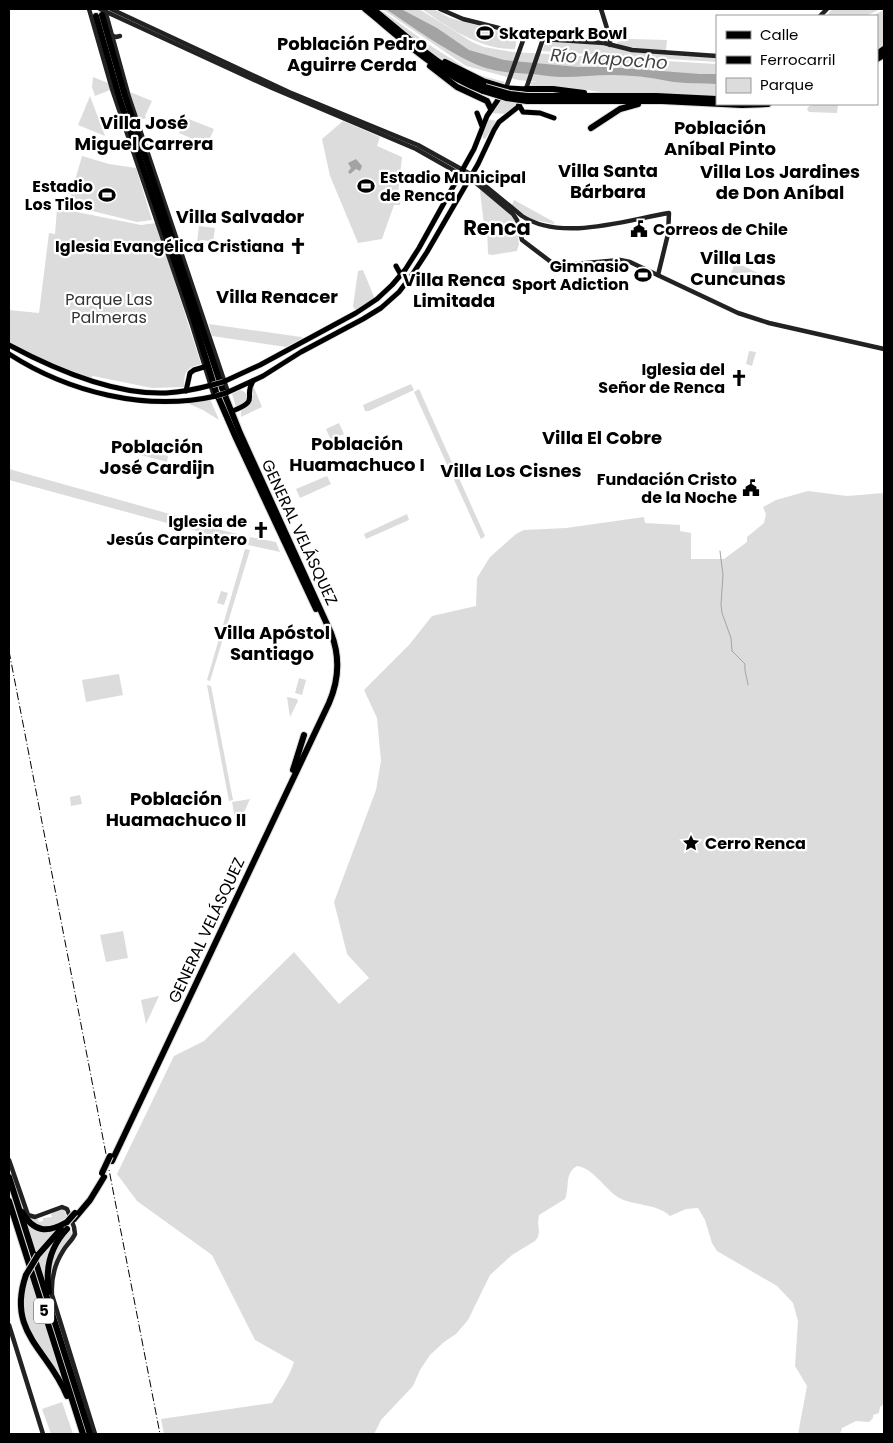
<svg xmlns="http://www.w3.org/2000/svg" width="893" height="1443" font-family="Poppins,sans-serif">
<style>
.green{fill:#dcdcdc}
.water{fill:#a3a3a3}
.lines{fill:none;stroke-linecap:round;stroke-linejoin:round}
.stream{stroke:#a3a3a3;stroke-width:1}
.primary-casing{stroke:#dbdbdb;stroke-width:6}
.highway-casing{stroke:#dbdbdb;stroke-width:8}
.secondary{stroke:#222;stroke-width:4.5}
.primary{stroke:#000;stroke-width:5}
.highway{stroke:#000;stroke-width:6}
.rail{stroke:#000;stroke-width:1;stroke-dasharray:8 2.5 1 2.5;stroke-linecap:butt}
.primary-bridge-casing{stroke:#dbdbdb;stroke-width:6;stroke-linecap:butt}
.highway-bridge-casing{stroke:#dbdbdb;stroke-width:8;stroke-linecap:butt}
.primary-bridge{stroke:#000;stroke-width:5}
.highway-bridge{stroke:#000;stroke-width:6}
.labels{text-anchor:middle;stroke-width:4.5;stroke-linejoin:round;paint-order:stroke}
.shield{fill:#fff;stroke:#4c4c4c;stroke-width:1}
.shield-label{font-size:15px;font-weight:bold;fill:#000}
.poi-label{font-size:16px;font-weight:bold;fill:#000;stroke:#fff;text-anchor:end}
.park-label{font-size:16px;fill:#333;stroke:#fff}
.street-label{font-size:16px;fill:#000;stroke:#fff}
.neighbourhood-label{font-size:18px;font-weight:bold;fill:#000;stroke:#fff}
.water-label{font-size:18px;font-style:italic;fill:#444;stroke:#fff}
.district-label{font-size:21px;font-weight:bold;fill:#000;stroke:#fff}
</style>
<rect width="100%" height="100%" fill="#fff"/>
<!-- green -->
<g class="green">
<polygon points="376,9 384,12 434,48 466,68 482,76 505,82 502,85 475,76 437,56"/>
<polygon points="382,9 419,9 472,42 484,47 513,52 717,64 717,96 601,92 566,87 532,87 531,85 531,82 539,82 518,80 466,66"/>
<path d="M422 9H434L450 18 517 36 515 49C481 50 448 28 422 9Z"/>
<polygon points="832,9 880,9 866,16 827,16"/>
<polygon points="884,10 884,47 877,51 877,16 872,16"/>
<polygon points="630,39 667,40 666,50 632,48 618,45 617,42"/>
<polygon points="547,41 605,45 622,50 635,52 717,57 717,62 542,51 545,43"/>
<polygon points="93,77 108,83 110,90 95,96 92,87"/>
<polygon points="130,92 152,101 145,116 146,118 139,120"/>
<polygon points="90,96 105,136 78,125"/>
<polygon points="500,100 519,104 507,114 490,113"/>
<polygon points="817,104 838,104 837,113 809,112 807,109 809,106"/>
<polygon points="186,118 214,129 207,145 179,133"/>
<polygon points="487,119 497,121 485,139 483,138 482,134"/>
<polygon points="343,121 380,137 377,146 402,157 398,194 401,194 400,205 394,205 382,239 358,243 330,176 322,139"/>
<polygon points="82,156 109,164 136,168 152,220 137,222 68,205"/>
<polygon points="481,190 515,218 519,244 517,251 492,255 488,254 487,226 484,225 480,191"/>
<polygon points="514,200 554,222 554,224 530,219 512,205"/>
<path d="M57 208 141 225 156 223 201 364C184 369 185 372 184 387L152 388 93 376 91 378 43 360 9 343V310L39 313 49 233 55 234Z"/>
<polygon points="199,226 215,228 213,242 202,240 197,242"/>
<polygon points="735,262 772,280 781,282 769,282 751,272 731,274"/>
<polygon points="363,270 375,299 356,311 353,306 358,271"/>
<polygon points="209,324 301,337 303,338 286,347 212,336"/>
<polygon points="749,351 756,352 752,366 746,364"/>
<polygon points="411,384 414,390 369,411 365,411 363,405"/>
<path d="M253 385 262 407 241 417V411C256 402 252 399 253 385Z"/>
<polygon points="419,389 485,536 481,539 414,392"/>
<polygon points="240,390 245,392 248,398 244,403 236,407 232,394"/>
<polygon points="210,399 219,420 203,410 187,403"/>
<polygon points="339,423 344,434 331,440 326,429"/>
<polygon points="123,444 168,456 167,462 122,450"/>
<polygon points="9,469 195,521 217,529 246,536 244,544 9,480"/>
<polygon points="327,476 331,484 300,498 296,489"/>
<path d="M808 491 847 496 884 493V1404L880 1407 879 1413 873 1415V1418L869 1422 856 1421 842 1428 840 1434H798L807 1386 795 1366 798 1321 793 1303 777 1286 717 1251 712 1243 705 1220 698 1208 686 1209 670 1216C657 1203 630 1206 616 1196 605 1188 591 1167 577 1166 564 1173 570 1188 565 1199L539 1215 538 1222 539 1232 538 1237 535 1241 512 1255 490 1275 468 1320 456 1334 444 1342 430 1355 420 1370 413 1386 381 1420 374 1434H164L161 1419 272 1403C280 1389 289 1378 294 1362L255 1340 212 1255 137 1201 117 1174 174 1056 204 1041 294 952 339 1004 369 978 347 954 334 902 376 790 381 761 377 718 364 690 409 645 432 616 476 606 477 578 490 557 516 534 524 530 566 528 644 517 645 523 680 525V531L691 533V559H724L747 542V537L764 523 766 514 763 507 776 500Z"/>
<polygon points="407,514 409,520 366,539 364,534"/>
<polygon points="250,537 276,542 280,552 248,545"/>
<polygon points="245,549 250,550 210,681 207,680"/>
<polygon points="221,591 228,593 224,605 217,603"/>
<polygon points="119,674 123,695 86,702 82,680"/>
<polygon points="299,678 306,680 302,695 295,693"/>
<polygon points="207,685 211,686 233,800 229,801"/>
<polygon points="287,697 297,699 298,701 290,717"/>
<polygon points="80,795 82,804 71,806 70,797"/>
<polygon points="250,799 237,828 232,802"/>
<polygon points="123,931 128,958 106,962 100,935"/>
<polygon points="159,996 146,1024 141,1000"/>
<polygon points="61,1208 64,1210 67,1217 54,1226 40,1228 27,1217 38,1219 39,1222 43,1221 43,1218 52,1217 51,1214"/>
<polygon points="26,1224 58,1229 36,1254"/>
<polygon points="70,1227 72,1235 57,1257 51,1274 49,1269 61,1237"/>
<polygon points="55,1239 45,1282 38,1259"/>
<path d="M29 1275 63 1382C37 1345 14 1323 29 1275Z"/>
<polygon points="62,1402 73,1434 51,1434 42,1409"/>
</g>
<!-- water -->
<g class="water">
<path d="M386 9H401L437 28 469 50 504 60 578 67H609L700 74H717V84C701 83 684 84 668 81 650 77 630 75 612 75 596 75 579 77 563 77 553 77 543 75 533 74 512 73 492 72 473 63 443 49 414 28 386 9Z"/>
<polygon points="356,159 362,166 360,171 356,169 350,174 348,172 351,168 348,163"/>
</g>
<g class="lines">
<!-- stream -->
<path class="stream" d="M720 551 723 575 721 604 722 613 731 638 732 651 745 664C744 671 747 677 748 685"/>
<!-- primary casing -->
<g class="primary-casing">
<g id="primary">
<polyline points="519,105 523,112 540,113 554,118"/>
<polyline points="477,113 482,126"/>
<polyline points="396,266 401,275"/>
<path d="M9 345C54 369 114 395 166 393 182 392 197 389 212 385"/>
<path d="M9 354C68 392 146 412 216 396"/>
<polyline points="223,382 260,365 356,313 377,299 392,285 405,270 419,248 474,149 487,116 506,88 526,89 518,107 499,122 494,130 478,164 427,252 412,275 399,292 381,308 363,319 301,352 263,376 226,393"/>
<polyline points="186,391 190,373 194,370 204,367"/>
<path d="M235 410C260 400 243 397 253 381"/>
</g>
</g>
<!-- highway casing -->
<g class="highway-casing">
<g id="highway">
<path d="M365 9C402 39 438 74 483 91"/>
<path d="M373 9C408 37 442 71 485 87"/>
<path d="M102 15 125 96 222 388 240 433 331 633C340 656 339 680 329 703L112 1161"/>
<polyline points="96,16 120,100 189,304 216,392 236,438 316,609"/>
<polyline points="877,54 884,49"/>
<polyline points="877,59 884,55"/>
<polyline points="445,62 483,81 506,88"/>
<polyline points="430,66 457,87 487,101 491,109"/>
<polyline points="526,89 553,89 584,93"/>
<polyline points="527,96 656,96 717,99"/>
<polyline points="527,101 662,101 742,105 768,104"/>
<polyline points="591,128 620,109 638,104"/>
<polyline points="293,770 304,735"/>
<polyline points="9,1177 90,1434"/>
<polyline points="9,1201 83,1434"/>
<path d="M22 1212C34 1233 48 1233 67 1222"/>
<polyline points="74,1219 90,1200 104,1177"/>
<polyline points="38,1255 61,1229"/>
<path d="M26 1275C6 1333 49 1350 67 1396"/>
<path d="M49 1292C45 1268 50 1247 67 1229"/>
</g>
</g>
<!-- secondary -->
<g class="secondary">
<polyline points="89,9 112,89 192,325 214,396"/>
<polyline points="100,9 272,88 416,149 476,183 513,214 517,220 522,240 551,262 575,264 620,260 630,262 738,313 769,323 884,349"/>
<path d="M111 9 289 92 418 145 472 175 522 216C561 242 626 220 669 213L668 234 658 275"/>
<polyline points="440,9 463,19 543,39 604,43 632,50 717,56"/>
<polyline points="601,9 610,38 610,45"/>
<polyline points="105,10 129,97 228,392"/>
<polyline points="820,16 827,9"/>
<polyline points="111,35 116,37 120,36"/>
<polyline points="506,88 525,35"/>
<polyline points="526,89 543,39"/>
<path d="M9 1160 28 1215 35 1217 62 1207 67 1209 74 1227 75 1234C72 1241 66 1245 63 1251 54 1265 51 1279 52 1295L95 1434"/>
<polyline points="9,1325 43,1434"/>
</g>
<!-- primary -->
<use href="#primary" class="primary"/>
<!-- highway -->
<use href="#highway" class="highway"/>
<!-- rail -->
<polyline class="rail" points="9,651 160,1434"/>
<!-- primary-bridge casing -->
<g class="primary-bridge-casing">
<g id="primary-bridge">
<polyline points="212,385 223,382"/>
<polyline points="216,396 226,393"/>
</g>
</g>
<!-- highway-bridge casing -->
<g class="highway-bridge-casing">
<g id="highway-bridge">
<polyline points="485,87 510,94 527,96"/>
<polyline points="483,91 506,98 527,101"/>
<polyline points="102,1173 110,1156"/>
<polyline points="67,1222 75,1213"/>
<polyline points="26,1275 38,1255"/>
</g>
</g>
<!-- primary-bridge -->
<use href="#primary-bridge" class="primary-bridge"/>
<!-- highway-bridge -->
<use href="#highway-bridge" class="highway-bridge"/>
</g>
<!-- icons -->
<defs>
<g id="stadium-bare" transform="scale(1.35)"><path d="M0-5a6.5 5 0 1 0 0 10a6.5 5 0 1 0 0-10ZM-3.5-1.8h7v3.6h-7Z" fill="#000" stroke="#fff" stroke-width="2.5" paint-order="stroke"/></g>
<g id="civic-bare" transform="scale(1.35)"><path d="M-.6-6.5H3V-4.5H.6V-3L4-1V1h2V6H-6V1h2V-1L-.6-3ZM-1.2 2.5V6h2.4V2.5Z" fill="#000" stroke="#fff" stroke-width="2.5" paint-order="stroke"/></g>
<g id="church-bare" transform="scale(1.35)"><path d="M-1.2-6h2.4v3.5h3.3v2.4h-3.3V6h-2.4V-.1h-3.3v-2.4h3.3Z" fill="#000" stroke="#fff" stroke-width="2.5" paint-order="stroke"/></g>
<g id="sight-bare" transform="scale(1.35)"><path d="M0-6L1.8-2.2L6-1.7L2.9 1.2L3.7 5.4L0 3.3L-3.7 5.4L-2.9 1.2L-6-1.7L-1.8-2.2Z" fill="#000" stroke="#fff" stroke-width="2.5" paint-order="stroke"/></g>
</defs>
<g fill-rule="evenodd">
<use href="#stadium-bare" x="485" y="33"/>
<use href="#stadium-bare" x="366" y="186"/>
<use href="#stadium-bare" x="107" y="195"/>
<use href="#civic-bare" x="639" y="229"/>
<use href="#church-bare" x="298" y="246"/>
<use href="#stadium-bare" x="643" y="275"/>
<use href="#church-bare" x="739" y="378"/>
<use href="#civic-bare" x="751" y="488"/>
<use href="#church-bare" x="261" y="530"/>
<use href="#sight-bare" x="691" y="843"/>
</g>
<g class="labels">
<!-- shield labels -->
<rect class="shield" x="34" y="1298.5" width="20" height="25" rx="4"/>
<g class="shield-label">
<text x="44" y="1316">5</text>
</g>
<!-- poi labels -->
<g class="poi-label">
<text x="499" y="39" text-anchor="start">Skatepark Bowl</text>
<text x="380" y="183" text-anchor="start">Estadio Municipal<tspan x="380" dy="18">de Renca</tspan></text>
<text x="93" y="192">Estadio<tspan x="93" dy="18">Los Tilos</tspan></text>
<text x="653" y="235" text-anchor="start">Correos de Chile</text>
<text x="284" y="252">Iglesia Evangélica Cristiana</text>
<text x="629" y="272">Gimnasio<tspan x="629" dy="18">Sport Adiction</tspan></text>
<text x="725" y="375">Iglesia del<tspan x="725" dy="18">Señor de Renca</tspan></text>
<text x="737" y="485">Fundación Cristo<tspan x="737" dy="18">de la Noche</tspan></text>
<text x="247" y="527">Iglesia de<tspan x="247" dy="18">Jesús Carpintero</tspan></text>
<text x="705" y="849" text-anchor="start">Cerro Renca</text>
</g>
<!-- park labels -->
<g class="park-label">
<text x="109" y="305">Parque Las<tspan x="109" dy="18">Palmeras</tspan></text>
</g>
<!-- street labels -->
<g class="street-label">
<text transform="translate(300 532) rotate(65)" y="6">GENERAL VELÁSQUEZ</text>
<text transform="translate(206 930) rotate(-65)" y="6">GENERAL VELÁSQUEZ</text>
</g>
<!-- neighbourhood labels -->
<g class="neighbourhood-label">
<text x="352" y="50">Población Pedro<tspan x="352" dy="21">Aguirre Cerda</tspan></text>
<text x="144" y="129">Villa José<tspan x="144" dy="21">Miguel Carrera</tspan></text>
<text x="720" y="134">Población<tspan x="720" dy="21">Aníbal Pinto</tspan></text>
<text x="608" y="177">Villa Santa<tspan x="608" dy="21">Bárbara</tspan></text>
<text x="780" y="178">Villa Los Jardines<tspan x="780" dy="21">de Don Aníbal</tspan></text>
<text x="240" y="223">Villa Salvador</text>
<text x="738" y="264">Villa Las<tspan x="738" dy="21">Cuncunas</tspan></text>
<text x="454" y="286">Villa Renca<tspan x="454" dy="21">Limitada</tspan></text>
<text x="277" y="303">Villa Renacer</text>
<text x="602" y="444">Villa El Cobre</text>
<text x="357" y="450">Población<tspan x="357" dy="21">Huamachuco I</tspan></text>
<text x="157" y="453">Población<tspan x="157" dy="21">José Cardijn</tspan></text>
<text x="511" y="477">Villa Los Cisnes</text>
<text x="272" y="639">Villa Apóstol<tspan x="272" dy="21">Santiago</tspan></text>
<text x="176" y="805">Población<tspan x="176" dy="21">Huamachuco II</tspan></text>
</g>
<!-- water labels -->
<g class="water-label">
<text transform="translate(609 59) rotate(4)" y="6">Río Mapocho</text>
</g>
<!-- district labels -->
<g class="district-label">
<text x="497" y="235">Renca</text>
</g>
</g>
<!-- border -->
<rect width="893" height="1443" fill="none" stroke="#000000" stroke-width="20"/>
<!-- legend -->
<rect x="716" y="15" width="162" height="90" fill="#ffffff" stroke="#999999"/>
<rect x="726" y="31" width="25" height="8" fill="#000000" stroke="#999999"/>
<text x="760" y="40" font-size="15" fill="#000000">Calle</text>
<rect x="726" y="56" width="25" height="8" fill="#000000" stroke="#999999"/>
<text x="760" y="65" font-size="15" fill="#000000">Ferrocarril</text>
<rect x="726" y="78" width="25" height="15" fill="#dcdcdc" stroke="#999999"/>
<text x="760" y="90" font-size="15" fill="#000000">Parque</text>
</svg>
